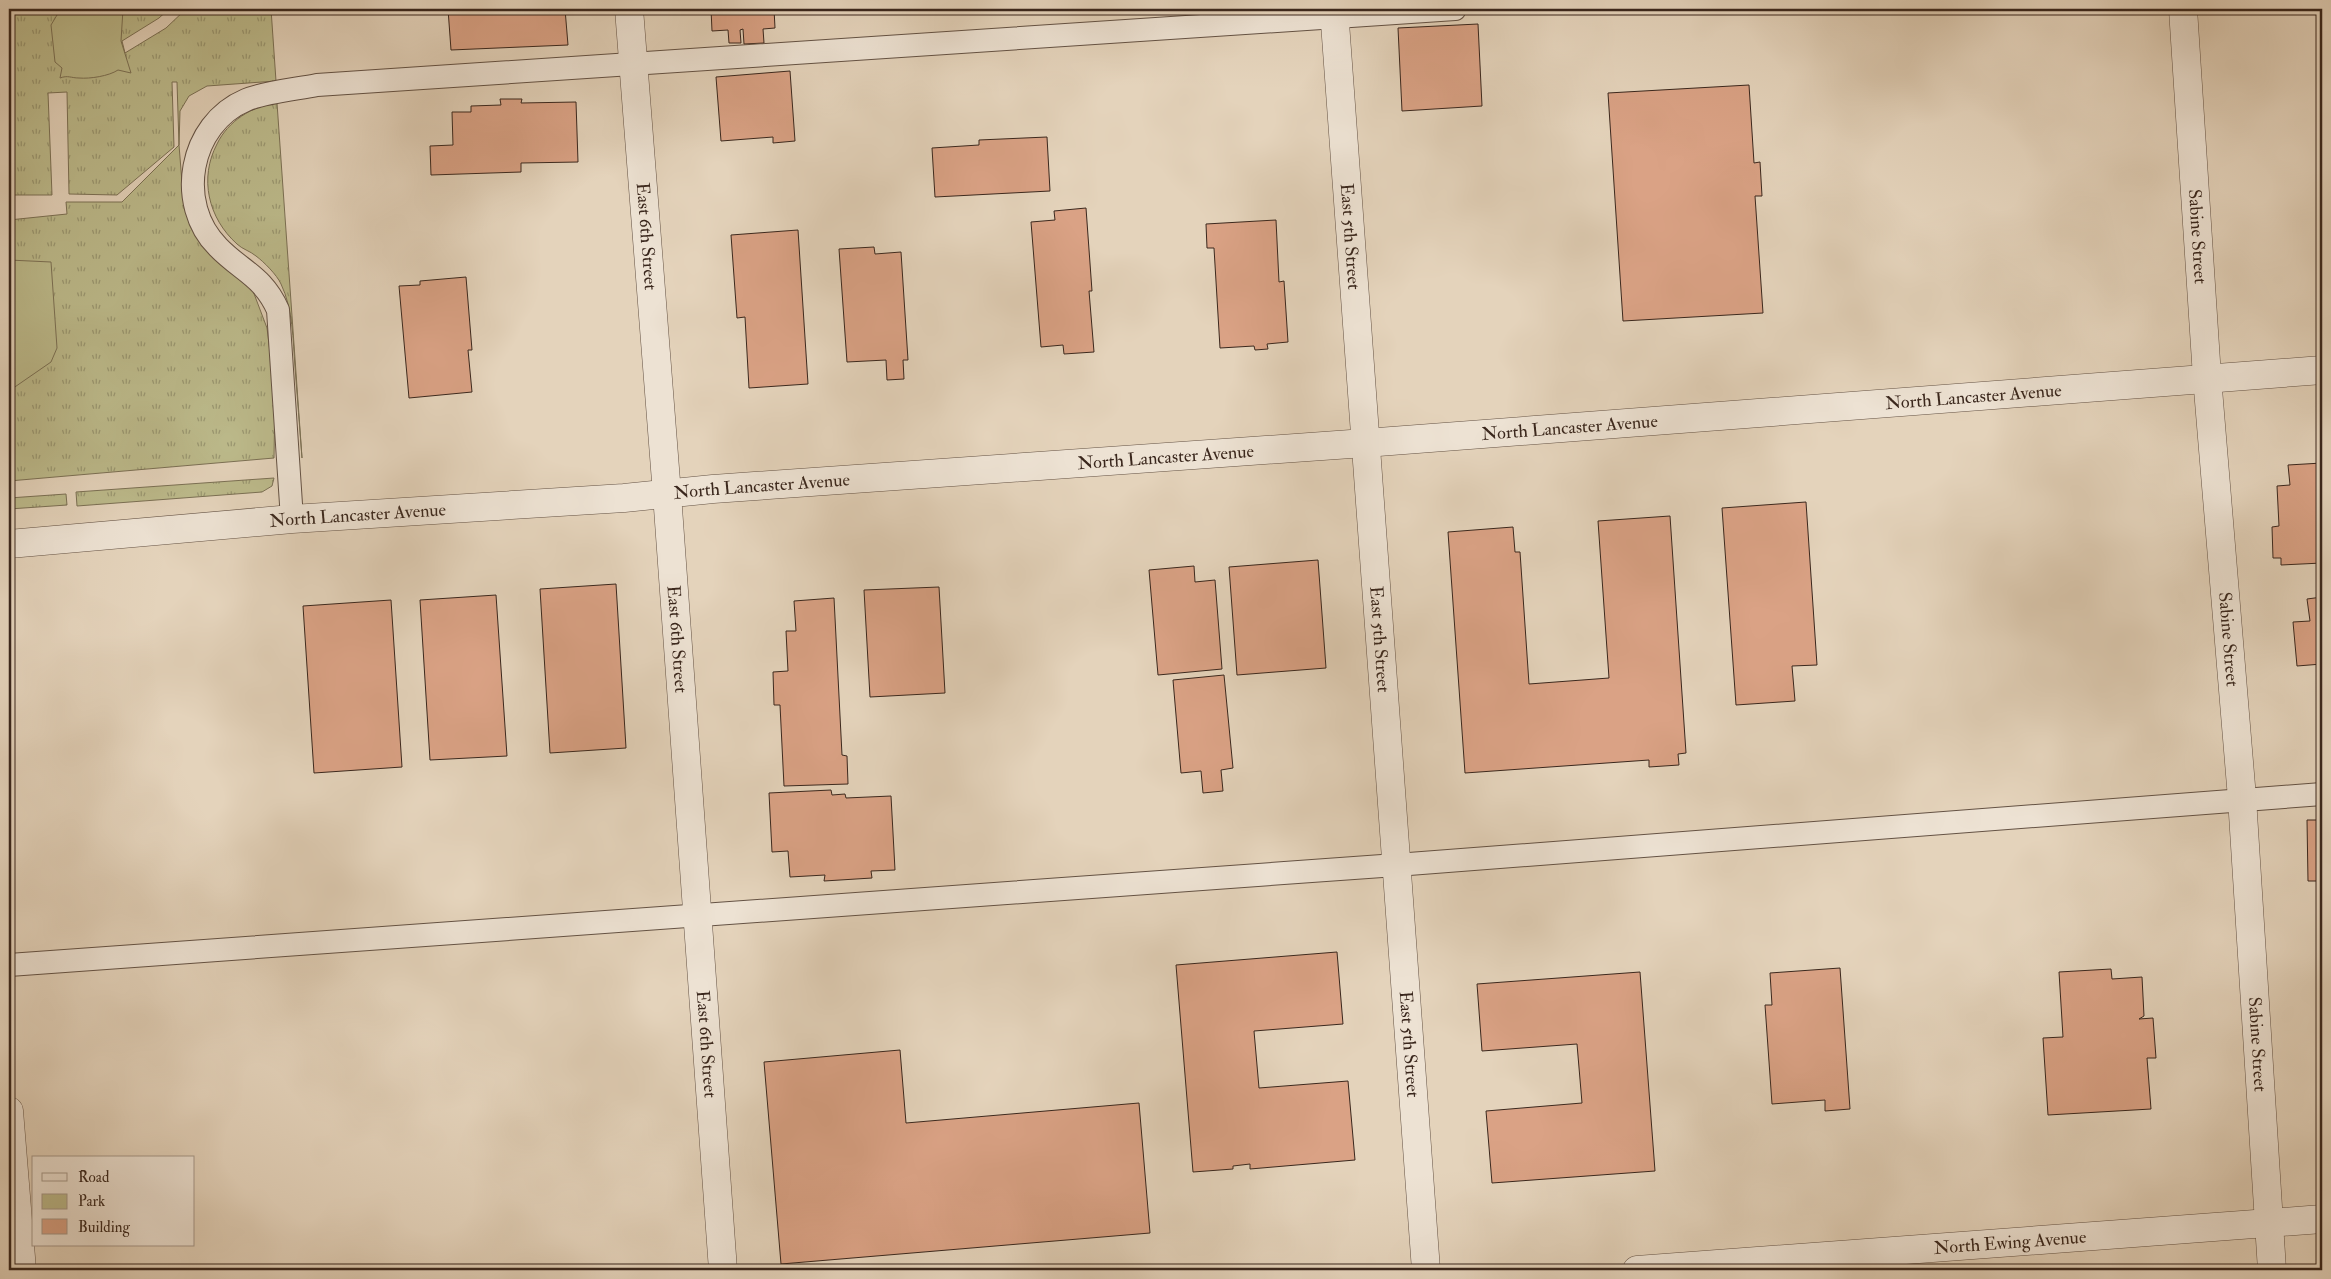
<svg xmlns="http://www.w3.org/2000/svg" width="2331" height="1279" font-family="'IM FELL Double Pica',serif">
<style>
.grass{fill:url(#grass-tufts);stroke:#7b7054}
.green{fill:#bcba8b;stroke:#7b7054}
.building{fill:#daa285;stroke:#3a271d}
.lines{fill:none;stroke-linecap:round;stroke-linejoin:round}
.service-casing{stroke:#645244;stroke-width:24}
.minor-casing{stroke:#645244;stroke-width:29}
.tertiary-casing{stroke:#645244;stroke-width:29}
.path{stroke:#3a271d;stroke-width:3;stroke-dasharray:1 2.5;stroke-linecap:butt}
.service{stroke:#ede2d3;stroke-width:22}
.minor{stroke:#ede2d3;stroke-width:28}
.tertiary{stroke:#ede2d3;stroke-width:28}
.labels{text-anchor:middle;stroke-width:4;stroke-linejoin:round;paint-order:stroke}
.street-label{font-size:18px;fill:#3a271d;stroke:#ede2d3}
</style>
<defs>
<pattern id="grass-tufts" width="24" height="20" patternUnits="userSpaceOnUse" patternTransform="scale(1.25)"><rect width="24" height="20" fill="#bcba8b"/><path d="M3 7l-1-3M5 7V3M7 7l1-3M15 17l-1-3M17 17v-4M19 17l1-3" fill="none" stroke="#9a9771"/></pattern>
</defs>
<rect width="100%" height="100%" fill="#e4d3bb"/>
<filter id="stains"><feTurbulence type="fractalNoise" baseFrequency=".004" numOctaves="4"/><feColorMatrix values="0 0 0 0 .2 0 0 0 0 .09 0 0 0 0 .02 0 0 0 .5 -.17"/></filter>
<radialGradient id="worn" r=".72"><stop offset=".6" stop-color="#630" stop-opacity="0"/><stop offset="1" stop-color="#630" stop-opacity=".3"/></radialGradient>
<!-- grass -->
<g class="grass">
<polygon points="9,9 40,9 49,14 53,9 169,9 159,18 122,41 125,53 166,28 186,9 271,9 276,81 207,86 189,96 180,111 179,145 183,195 253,291 267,328 275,392 274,458 9,481 9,220 67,214 66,202 122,202 179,145 177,82 172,82 174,147 117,195 69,194 67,92 48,93 52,195 9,195"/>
<path d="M277 103 302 458C300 428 297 397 295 367 293 340 293 309 281 284 277 275 264 262 256 256 250 251 242 249 237 244 208 218 199 178 217 144 228 121 252 106 277 103Z"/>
<polygon points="274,478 272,486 262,492 77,506 76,492"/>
<polygon points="66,494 67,505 9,509 9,498"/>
</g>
<!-- green -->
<g class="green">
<path d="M56 9H123L121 41 131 73 118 70C109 76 90 79 79 78 71 78 68 75 60 78L62 68 55 62 51 25 57 15Z"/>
<polygon points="9,260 51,262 57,348 51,362 9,391"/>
</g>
<!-- building -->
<g class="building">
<polygon points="448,9 565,9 568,45 451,50"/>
<polygon points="711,9 774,9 775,28 763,29 764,43 744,44 743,29 740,30 741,43 729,43 728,30 712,31"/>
<polygon points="1478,24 1482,106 1402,111 1398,28"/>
<polygon points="790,71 795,141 773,143 773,137 721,141 716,77"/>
<polygon points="1749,85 1754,163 1760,162 1762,196 1755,196 1763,313 1623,321 1608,93"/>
<polygon points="500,99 522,99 521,103 576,102 578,162 521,163 521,172 431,175 430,146 453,145 452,112 471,112 471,106 501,105"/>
<polygon points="1047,137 1050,191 935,197 932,148 979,145 979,140"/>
<polygon points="1086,208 1092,291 1089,291 1094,352 1064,354 1063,345 1041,347 1031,222 1055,220 1054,211"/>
<polygon points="1276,220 1279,282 1284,281 1288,342 1267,344 1268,349 1255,350 1254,346 1220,348 1214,248 1207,248 1206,224"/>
<polygon points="798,230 808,384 749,388 745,317 737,318 731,235"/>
<polygon points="874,247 875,254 901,252 908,360 903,360 904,379 887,380 886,360 847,362 839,249"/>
<polygon points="466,277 472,350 468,350 472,392 409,398 399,286 420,285 420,281"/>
<polygon points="2322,463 2322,563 2281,565 2281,558 2273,558 2272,527 2279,526 2277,486 2290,485 2288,465"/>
<polygon points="1806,502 1817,665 1792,666 1795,701 1736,705 1722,508"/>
<polygon points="1670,516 1686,753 1678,754 1679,765 1649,767 1649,760 1465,773 1448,532 1513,527 1515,552 1520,552 1529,684 1609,678 1598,521"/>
<polygon points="1318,560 1326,668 1237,675 1229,567"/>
<polygon points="1194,566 1195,582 1215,580 1222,669 1158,675 1149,570"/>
<polygon points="616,584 626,748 550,753 540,589"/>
<polygon points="939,587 945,693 870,697 864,590"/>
<polygon points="496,595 507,756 430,760 420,600"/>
<polygon points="2322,597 2322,664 2297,666 2293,622 2310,621 2307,599"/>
<polygon points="834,598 842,755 847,756 848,784 784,786 780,705 774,705 773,672 788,671 786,631 796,631 794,601"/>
<polygon points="391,600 402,767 314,773 303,606"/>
<polygon points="1224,675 1233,768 1221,770 1223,791 1203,793 1201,771 1181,773 1173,680"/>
<polygon points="2317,691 2322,691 2322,759 2320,759"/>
<polygon points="831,790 832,795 845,794 846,798 891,796 895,870 871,871 872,878 824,881 825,875 790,877 788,851 772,852 769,793"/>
<polygon points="2307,820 2322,820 2322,881 2308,881"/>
<polygon points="1337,952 1343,1024 1254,1031 1259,1088 1348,1081 1355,1160 1250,1169 1250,1164 1233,1166 1233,1169 1193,1172 1176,965"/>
<polygon points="1840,968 1850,1109 1825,1111 1825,1100 1772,1104 1765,1005 1772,1005 1770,973"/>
<polygon points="2111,969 2112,979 2142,977 2144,1016 2139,1019 2153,1018 2156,1058 2147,1058 2151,1109 2048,1115 2043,1038 2063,1037 2059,972"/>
<polygon points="1640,972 1655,1171 1492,1183 1486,1111 1582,1103 1577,1044 1482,1051 1477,984"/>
<polygon points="900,1050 906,1123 1139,1103 1150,1233 781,1264 764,1062"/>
</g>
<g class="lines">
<!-- service casing -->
<g class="service-casing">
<g id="service">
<path d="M292 519 278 310C263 276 241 271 218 247 175 204 189 124 246 100 265 92 297 89 317 85L1455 9"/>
<polyline points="9,965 1396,865 2322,794"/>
</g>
</g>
<!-- minor casing -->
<g class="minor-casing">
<g id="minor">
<path id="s1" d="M629 9 667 494 723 1270"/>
<path id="s2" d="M1334 9 1426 1270"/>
<path id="s3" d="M2183 9 2207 377 2242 798 2272 1270"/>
<path id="s4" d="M9 544 292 519 624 498 713 489 1365 443 2322 370"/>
<polyline points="9,1111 22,1270"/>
</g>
</g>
<!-- tertiary casing -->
<g class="tertiary-casing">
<g id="tertiary">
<path id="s5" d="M1637 1270 2322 1219"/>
</g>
</g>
<!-- path -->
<polyline class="path" points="11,491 12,509"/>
<!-- service -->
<use href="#service" class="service"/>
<!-- minor -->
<use href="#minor" class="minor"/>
<!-- tertiary -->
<use href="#tertiary" class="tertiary"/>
</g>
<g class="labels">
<!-- street labels -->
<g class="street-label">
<text dy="6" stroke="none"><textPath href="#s1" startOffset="228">East 6th Street</textPath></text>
<text dy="6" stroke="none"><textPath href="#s2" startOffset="228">East 5th Street</textPath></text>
<text dy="6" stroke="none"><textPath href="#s3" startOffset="228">Sabine Street</textPath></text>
<text dy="6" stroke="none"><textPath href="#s4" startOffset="1970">North Lancaster Avenue</textPath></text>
<text dy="6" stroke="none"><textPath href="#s4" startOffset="1565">North Lancaster Avenue</textPath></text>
<text dy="6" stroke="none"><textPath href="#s4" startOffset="1160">North Lancaster Avenue</textPath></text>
<text dy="6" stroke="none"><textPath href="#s4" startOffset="755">North Lancaster Avenue</textPath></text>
<text dy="6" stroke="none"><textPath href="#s4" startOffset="350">North Lancaster Avenue</textPath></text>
<text dy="6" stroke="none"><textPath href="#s1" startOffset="632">East 6th Street</textPath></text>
<text dy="6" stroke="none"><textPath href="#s3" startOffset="632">Sabine Street</textPath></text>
<text dy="6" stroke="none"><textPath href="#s2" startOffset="632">East 5th Street</textPath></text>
<text dy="6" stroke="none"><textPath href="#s1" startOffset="1038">East 6th Street</textPath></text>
<text dy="6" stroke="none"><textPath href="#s2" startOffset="1038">East 5th Street</textPath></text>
<text dy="6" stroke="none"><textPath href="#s3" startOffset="1038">Sabine Street</textPath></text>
<text dy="6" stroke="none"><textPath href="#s5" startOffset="374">North Ewing Avenue</textPath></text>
</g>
</g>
<!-- margin -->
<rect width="2331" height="1279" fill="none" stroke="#e4d3bb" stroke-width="30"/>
<rect x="10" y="10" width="2311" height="1259" fill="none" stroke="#3a271d" stroke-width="2.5"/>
<rect x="15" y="15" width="2301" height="1249" fill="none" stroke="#3a271d"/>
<!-- legend -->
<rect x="32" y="1156" width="162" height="90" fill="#ede2d3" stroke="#a5978a"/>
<rect x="42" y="1173" width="25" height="8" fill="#ede2d3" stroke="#a5978a"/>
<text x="78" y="1182" font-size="15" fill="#3a271d">Road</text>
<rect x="42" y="1194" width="25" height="15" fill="#bcba8b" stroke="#a5978a"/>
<text x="78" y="1206" font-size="15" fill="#3a271d">Park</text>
<rect x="42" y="1219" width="25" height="15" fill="#daa285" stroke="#a5978a"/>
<text x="78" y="1232" font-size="15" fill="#3a271d">Building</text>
<rect width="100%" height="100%" filter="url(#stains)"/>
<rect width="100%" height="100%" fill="url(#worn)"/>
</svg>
